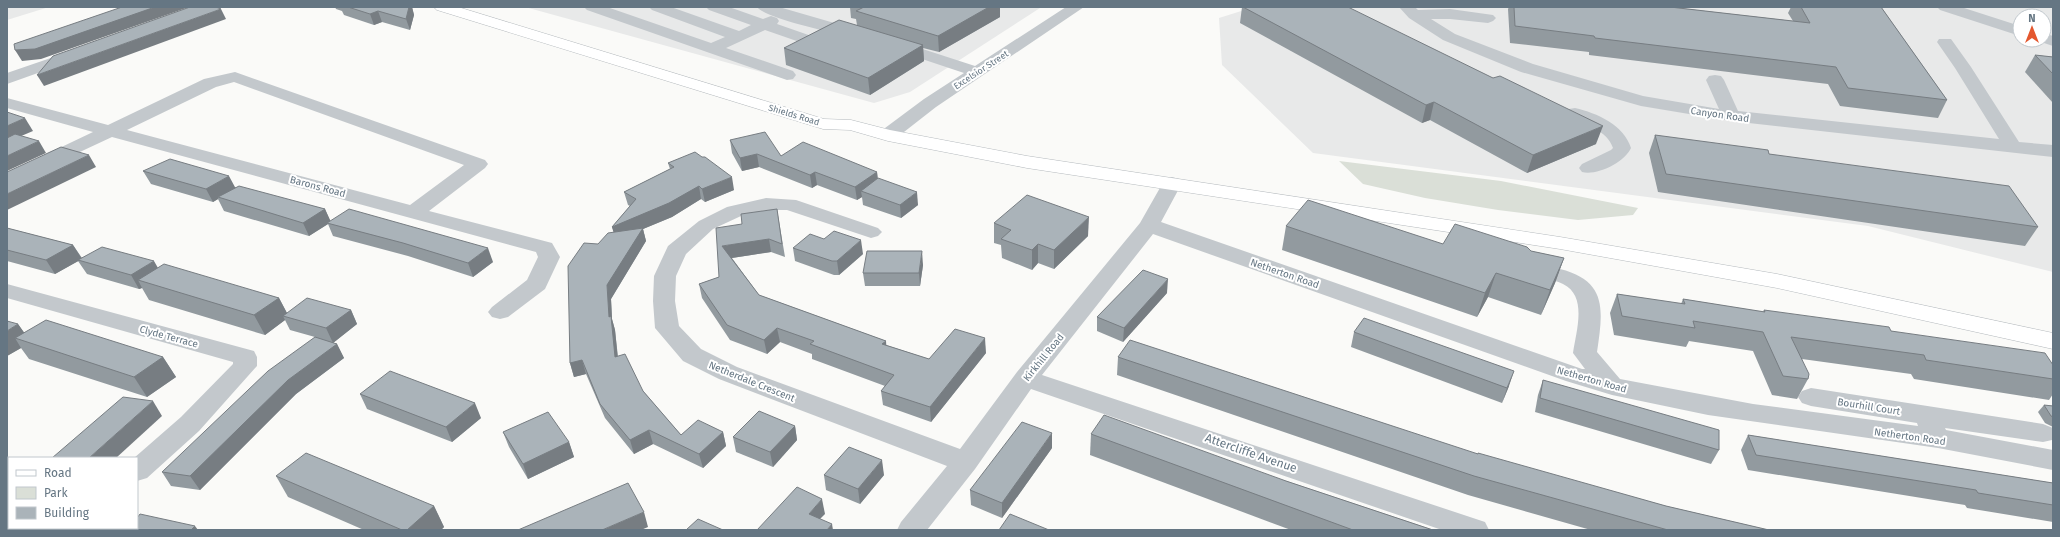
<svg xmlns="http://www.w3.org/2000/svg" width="2060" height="537" font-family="'Fira Sans',sans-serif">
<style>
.built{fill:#e8e9e9;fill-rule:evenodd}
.green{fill:#dadfd7}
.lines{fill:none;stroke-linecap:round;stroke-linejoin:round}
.major-casing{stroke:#b5babe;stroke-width:1}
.minor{fill:#c3c8cc;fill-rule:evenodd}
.major{fill:#fff;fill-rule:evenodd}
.wall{fill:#929a9f}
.shaded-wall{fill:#777d82}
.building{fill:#aab3b9;stroke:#777d82}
.labels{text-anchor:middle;stroke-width:4;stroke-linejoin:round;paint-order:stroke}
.far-street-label{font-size:9px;fill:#657683;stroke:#fff}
.street-label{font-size:10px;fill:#657683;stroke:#fff}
.near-street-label{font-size:12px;fill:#657683;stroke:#fff}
</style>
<rect width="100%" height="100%" fill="#fafaf8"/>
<!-- built -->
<g class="built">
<polygon points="7,7 49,7 7,20"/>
<polygon points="525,7 1038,7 1040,8 910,92 874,103"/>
<path d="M1254 7H2053V272L1868 226 1313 153 1222 65 1219 18ZM2020 16H2044V40H2020Z"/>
</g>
<!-- green -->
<polygon class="green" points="1339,161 1501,181 1638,208 1633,215 1578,220 1498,210 1425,198 1363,184"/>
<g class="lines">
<!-- major casing -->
<g class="major-casing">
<polygon id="major" points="434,7 458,7 824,119 851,120 890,130 1027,156 1560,237 1777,274 2053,333 2053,349 1777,288 1560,249 1027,168 888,141 850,130 823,129 437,10"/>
</g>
<!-- minor -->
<g class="minor">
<polygon points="584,7 607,7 711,43 725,37 652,10 649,7 671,7 739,31 751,25 709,10 706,7 729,7 763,19 771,16 777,18 779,21 777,24 820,39 822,42 820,45 814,47 765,30 726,48 793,71 796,75 793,79 787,80 587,10"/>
<path d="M757 7H779L862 31 864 34 862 37H850C834 33 765 18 757 7Z"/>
<polygon points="1066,7 1084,7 936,107 895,139 888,141 881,139 879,135 881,131 924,99 964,73 889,48 887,45 889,42 901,42 975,66"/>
<polygon points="1399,7 1415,7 1418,10 1450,9 1493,15 1496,18 1493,21 1488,23 1450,19 1431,19 1455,34 1533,64 1643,96 1719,109 1706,80 1709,76 1715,75 1721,76 1724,80 1738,111 1999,139 1955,68 1937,42 1939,39 1951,39 1971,67 2019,142 2053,145 2053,157 1731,121 1641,106 1521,72 1443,40 1409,18"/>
<polygon points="1937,7 1961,7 2020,26 2020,36 1940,10"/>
<polygon points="2044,33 2053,36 2053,46 2038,41 2037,40 2044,40"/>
<polygon points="74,50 80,52 82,55 80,58 7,84 7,73"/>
<path d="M235 72 485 160 488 164 485 168 429 211 552 243 560 257 545 289 508 317 500 319 492 317 488 312 492 307 527 280 538 257 536 252 112 137 7 186V173L93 132 7 108V98L108 125 204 79ZM234 82 464 165 410 205 127 130 216 87Z"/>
<path d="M1575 108C1597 113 1624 125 1631 148 1625 162 1597 176 1582 172L1579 168 1582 164 1611 150 1613 148C1607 130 1585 124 1569 117L1566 113 1569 109Z"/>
<path d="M1172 177 1179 179 1182 183 1161 222 1582 369H1585L1573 353C1576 332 1588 296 1563 284 1551 278 1536 277 1523 274L1520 269 1523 264C1535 261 1548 266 1560 269 1608 281 1603 311 1597 352L1620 379 1753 404 1918 426 1917 423 1811 406 1802 403 1798 397 1802 391 1811 388 2043 424 2053 428 2052 440 2043 442 1945 428 1946 430 2053 450V470L1938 448 1708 415 1612 395 1566 381 1153 234 1042 375 1485 522 1489 530H1442L1031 389 975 469 927 530H897L901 522 947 466 719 379 683 361 655 328 653 301 654 276 668 246 699 221 727 207 766 198 796 200 878 228 882 232 878 236 871 238 787 210H766L741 216 713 229 686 254 676 276 675 301 679 326 701 349 737 367 960 449 1017 372 1140 223 1165 179Z"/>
<polygon points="7,284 254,351 257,357 257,366 199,431 147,478 137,481 137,458 134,458 181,417 233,364 233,362 7,298"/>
<polygon points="59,528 88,528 87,530 58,530"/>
</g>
<!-- major -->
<use href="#major" class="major"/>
</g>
<!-- wall -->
<g class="wall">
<polygon points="335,7 412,7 414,15 410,30 382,22 374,25 344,15 342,11 336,9"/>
<polygon points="850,7 1000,7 1000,17 939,52 923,48 924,61 870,95 786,65 784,48 857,25 856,19 851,18"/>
<polygon points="1242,7 1493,78 1596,144 1527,173 1430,120 1422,123 1240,23"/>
<polygon points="1509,7 1670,7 1793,21 1788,13 1791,7 1881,7 1947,100 1938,118 1840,106 1828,84 1589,55 1589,52 1510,43 1508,9"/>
<polygon points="2035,55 2053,57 2053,103 2025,72"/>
<polygon points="1655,135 1769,154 2038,227 2025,246 1658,192 1649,153"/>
<polygon points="730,140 781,156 877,172 878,179 918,205 901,218 863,205 862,197 857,200 817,185 812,188 759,167 742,171 732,153"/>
<polygon points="668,163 734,190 705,202 701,199 672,217 643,229 646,241 611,299 612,319 615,330 618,357 643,391 681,435 723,432 726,446 703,468 653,444 634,454 605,418 586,374 574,377 570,363 598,244 614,232 612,227 630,206 628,205 624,192 670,169"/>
<polygon points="143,171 235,187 325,209 330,221 493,262 473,277 408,256 333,236 328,224 309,236 224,211 218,199 213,202 151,184"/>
<polygon points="777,209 785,257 771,252 732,258 759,295 886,341 886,345 929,359 986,353 931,422 883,405 881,391 885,386 812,359 812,354 780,342 767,354 730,340 702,298 699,284 719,277 742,224"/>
<polygon points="994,223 1088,236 1054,269 1038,263 1032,270 1002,258 1001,245 994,243"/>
<polygon points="1286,226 1443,244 1531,251 1564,258 1555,283 1541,315 1488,297 1477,317 1282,250"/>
<polygon points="7,228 73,245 82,258 158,268 279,298 287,313 351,310 357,324 333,343 320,339 337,344 344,358 296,394 200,490 171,486 162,472 315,337 290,330 285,320 265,335 149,300 142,288 139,289 87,274 78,261 55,274 7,261"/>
<polygon points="793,248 863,254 839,275 834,275 795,261"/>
<polygon points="923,265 920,286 865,286 863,273"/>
<polygon points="1167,293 1123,342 1097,331 1097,317"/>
<polygon points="1617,294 1681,304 1683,299 1763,312 1764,310 1891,331 2053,365 2053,394 2049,400 1914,379 1911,374 1802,359 1808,379 1797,399 1772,395 1753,351 1689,341 1686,347 1614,335 1610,313"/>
<polygon points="18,324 24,333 163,357 176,377 147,397 29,359 21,348 7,356"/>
<polygon points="1354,332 1509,386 1502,403 1351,347"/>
<polygon points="1118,357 1666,506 1769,530 1591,530 1468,495 1117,375"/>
<polygon points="1543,380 1719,450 1711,464 1535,412 1538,395"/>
<polygon points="360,394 481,418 452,442 367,409"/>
<polygon points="2044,405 2053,406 2053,427 2045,423 2038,412"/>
<polygon points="795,426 797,440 773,467 736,452 733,437"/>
<polygon points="503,432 569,442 574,457 528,479 509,447"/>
<polygon points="1091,434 1286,481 1433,530 1291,530 1090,455"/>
<polygon points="1748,435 2053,483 2053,522 1967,508 1965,505 1748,470 1741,450"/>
<polygon points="1052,448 1002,518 971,505 970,490"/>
<polygon points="824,475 884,475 860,504 826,490"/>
<polygon points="276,476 434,506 444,527 441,530 364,530 288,497"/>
</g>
<!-- shaded-wall -->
<g class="shaded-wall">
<polygon points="155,7 189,7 41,59 22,61 15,50"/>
<polygon points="409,7 412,7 414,15 410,30 406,19"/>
<polygon points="989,7 1000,7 1000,17 939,52 938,36"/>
<polygon points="221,9 226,19 44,86 37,75"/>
<polygon points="378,11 382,22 374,25 370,14"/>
<polygon points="923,45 924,61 870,95 868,78"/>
<polygon points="1434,102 1430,120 1422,123 1426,105"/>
<polygon points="25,118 33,131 7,142 7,126"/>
<polygon points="1603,126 1596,144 1527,173 1533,155"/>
<polygon points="39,141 46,153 7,171 7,156"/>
<polygon points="757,154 759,167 742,171 740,158"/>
<polygon points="89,155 96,167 7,210 7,194"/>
<polygon points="815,172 817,185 812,188 810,175"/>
<polygon points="877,172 878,185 861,191 862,197 857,200 855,187"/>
<polygon points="229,176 236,189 218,197 218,199 213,202 206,189"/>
<polygon points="732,177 734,190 705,202 702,189"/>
<polygon points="699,186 701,199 672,217 643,229 646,241 611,299 612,319 615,330 619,371 615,357 609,317 607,285 616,241 612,227"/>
<polygon points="917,192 918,205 901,218 900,205"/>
<polygon points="325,209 331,222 327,223 328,224 309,236 303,223"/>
<polygon points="1089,217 1088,236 1054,269 1054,250"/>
<polygon points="769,239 771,252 725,259 722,246"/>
<polygon points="861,240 863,254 839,275 837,261"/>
<polygon points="1038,244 1038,263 1032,270 1032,250"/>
<polygon points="73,245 82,259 55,274 46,260"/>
<polygon points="488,248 493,262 473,277 468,263"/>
<polygon points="922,251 923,265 920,286 919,273"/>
<polygon points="1564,258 1555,283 1541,315 1550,290"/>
<polygon points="154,261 162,275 138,280 142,288 139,289 131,275"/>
<polygon points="1496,273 1488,297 1477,317 1485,293"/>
<polygon points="1168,279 1167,293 1123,342 1124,328"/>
<polygon points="279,298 289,317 283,316 285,320 265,335 254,315"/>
<polygon points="351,310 357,324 333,343 326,328"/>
<polygon points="18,324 31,342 15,338 21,348 7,356 7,331"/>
<polygon points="777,328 780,342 767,354 764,340"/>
<polygon points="985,338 986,353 931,422 930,407"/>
<polygon points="886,341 887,355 882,344"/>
<polygon points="337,344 344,358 296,394 200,490 190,476 288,380"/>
<polygon points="163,357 176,377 147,397 134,377"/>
<polygon points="582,360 586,374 574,377 570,363"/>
<polygon points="1514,371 1509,386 1502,403 1507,388"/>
<polygon points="153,401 162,416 116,458 89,458"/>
<polygon points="475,403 481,418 452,442 446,427"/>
<polygon points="795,426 797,440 773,467 770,452"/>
<polygon points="649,430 653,444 634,454 630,440"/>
<polygon points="723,432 726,446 703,468 699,454"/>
<polygon points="1052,433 1052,448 1002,518 1002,503"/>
<polygon points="569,442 574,457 528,479 523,464"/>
<polygon points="882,460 884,475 860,504 858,489"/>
<polygon points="7,490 9,492 9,497 7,499"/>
<polygon points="822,499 825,514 811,528 809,514"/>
<polygon points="434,506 444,527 441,530 407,530"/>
<polygon points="644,512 648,527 641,530 602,530"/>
<polygon points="832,524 833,530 827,530"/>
<polygon points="195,526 198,530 191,530"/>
</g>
<!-- building -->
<g class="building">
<polygon points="122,7 155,7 35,49 15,50 14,44"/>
<polygon points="190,7 216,7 221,9 37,75 53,56"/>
<polygon points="348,7 409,7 406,19 378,11 370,14"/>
<polygon points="864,7 989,7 938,36 856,11"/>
<polygon points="1243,7 1348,7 1493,78 1500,76 1603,126 1533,155 1434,102 1426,105"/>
<polygon points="1514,7 1670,7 1810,23 1801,7 1881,7 1947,100 1848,88 1836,67 1595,38 1594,36 1515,26"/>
<polygon points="839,20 923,45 868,78 784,48"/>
<polygon points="2035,55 2053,57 2053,74"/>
<polygon points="7,112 25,118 7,126"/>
<polygon points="765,132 781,156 803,142 877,172 855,187 815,172 810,175 757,154 740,158 730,140"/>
<polygon points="15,134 39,141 7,156 7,138"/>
<polygon points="1655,135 1768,150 1769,154 2009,186 2038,227 1666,174"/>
<polygon points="61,147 89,155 7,194 7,172"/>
<polygon points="695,152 702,157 705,157 732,177 702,189 699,186 669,203 612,227 636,199 624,192 674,167 668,163"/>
<polygon points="170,159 229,176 206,189 143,171"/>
<polygon points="878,178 917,192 900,205 861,191"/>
<polygon points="239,186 325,209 303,223 218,197"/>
<polygon points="1027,195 1089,217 1054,250 1038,244 1032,250 1001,239 1011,230 994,223"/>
<polygon points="1308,200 1443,244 1455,224 1527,247 1531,251 1564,258 1550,290 1496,273 1485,293 1286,226"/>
<polygon points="349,209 488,248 468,263 403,243 327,223"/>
<polygon points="777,209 782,244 769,239 722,246 759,295 886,341 882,344 929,359 955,329 985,338 930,407 881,391 894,375 810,344 814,341 777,328 764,340 727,325 699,284 719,277 716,228 742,224 741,214"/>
<polygon points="7,228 73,245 46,260 7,250"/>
<polygon points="643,228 607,285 609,317 611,316 615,357 625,354 643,391 681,435 698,420 723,432 699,454 649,430 630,440 600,404 582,360 570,363 568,266 584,243 598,244 608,233"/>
<polygon points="834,231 861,240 837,261 832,261 793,248 810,234 824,239"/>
<polygon points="102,247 154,261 131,275 78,260"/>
<polygon points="867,251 922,251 919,273 863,273"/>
<polygon points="164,264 279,298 254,315 138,280"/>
<polygon points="1143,270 1168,279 1124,328 1097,317"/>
<polygon points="1617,294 1685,304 1683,299 1765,312 1764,310 1889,327 1891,331 2045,353 2053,365 2053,379 1926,360 1924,355 1791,337 1809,374 1808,379 1783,376 1763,332 1693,321 1695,328 1622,316"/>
<polygon points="307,298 351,310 326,328 283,316"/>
<polygon points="1364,318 1514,371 1507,388 1354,332"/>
<polygon points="46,320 163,357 134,377 15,338"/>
<polygon points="7,321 18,324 7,331"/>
<polygon points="315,337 337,344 288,380 190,476 162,472 268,371"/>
<polygon points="1130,340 1478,454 1478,453 1666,506 1769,530 1668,530 1474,476 1118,357"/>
<polygon points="390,371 475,403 446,427 360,394"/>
<polygon points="1543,380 1719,430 1719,450 1540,398"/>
<polygon points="123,397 153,401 89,458 52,458"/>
<polygon points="2044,405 2053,406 2053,417 2051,416"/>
<polygon points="759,411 795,426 770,452 733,437"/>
<polygon points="548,412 569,442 523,464 503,432"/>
<polygon points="1104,415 1286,481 1433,530 1353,530 1091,434"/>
<polygon points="1022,422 1052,433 1002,503 970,490"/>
<polygon points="1748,435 2053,483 2053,505 1978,493 1976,490 1756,455"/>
<polygon points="849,447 882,460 858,489 824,475"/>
<polygon points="306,453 434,506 407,530 402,530 276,476"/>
<polygon points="628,483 644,512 602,530 518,530"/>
<polygon points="797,487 822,499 809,514 832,524 827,530 757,530"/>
<polygon points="140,514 195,526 191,530 123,530 125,528 137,528 137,518"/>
<polygon points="1010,514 1049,530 999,530"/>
<polygon points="698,519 723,530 686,530"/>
</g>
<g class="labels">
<!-- far-street labels -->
<g class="far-street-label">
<text transform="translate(981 70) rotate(-33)" y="3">Excelsior Street</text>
<text transform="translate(794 115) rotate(17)" y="3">Shields Road</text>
</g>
<!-- street labels -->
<g class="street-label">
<text transform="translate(1720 114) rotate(8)" y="4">Canyon Road</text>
<text transform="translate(318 186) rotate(15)" y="4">Barons Road</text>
<text transform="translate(1285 273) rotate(19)" y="4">Netherton Road</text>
<text transform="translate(169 336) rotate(15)" y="4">Clyde Terrace</text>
<text transform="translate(1043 357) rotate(-51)" y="4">Kirkhill Road</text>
<text transform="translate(1592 379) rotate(16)" y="4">Netherton Road</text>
<text transform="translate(752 381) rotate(22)" y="4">Netherdale Crescent</text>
<text transform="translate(1869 406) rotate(9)" y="4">Bourhill Court</text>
<text transform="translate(1910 436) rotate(8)" y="4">Netherton Road</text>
</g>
<!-- near-street labels -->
<g class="near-street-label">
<text transform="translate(1251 453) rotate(19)" y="4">Attercliffe Avenue</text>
</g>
</g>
<!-- border -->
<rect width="2060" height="537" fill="none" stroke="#657683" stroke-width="16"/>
<!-- legend -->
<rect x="8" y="457" width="130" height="72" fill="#ffffff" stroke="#c1c8cd"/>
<rect x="16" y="470" width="20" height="6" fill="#ffffff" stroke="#c1c8cd"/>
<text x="44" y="477" font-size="12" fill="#657683">Road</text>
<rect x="16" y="487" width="20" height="12" fill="#dadfd7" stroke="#c1c8cd"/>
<text x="44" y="497" font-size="12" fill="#657683">Park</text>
<rect x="16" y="507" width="20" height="12" fill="#aab3b9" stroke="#c1c8cd"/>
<text x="44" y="517" font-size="12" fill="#657683">Building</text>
<!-- north arrow -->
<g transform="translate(2032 28)"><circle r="19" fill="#ffffff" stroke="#c1c8cd"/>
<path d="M0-3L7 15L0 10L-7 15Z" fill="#e4572e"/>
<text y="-6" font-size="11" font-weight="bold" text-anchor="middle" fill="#657683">N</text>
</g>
</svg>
